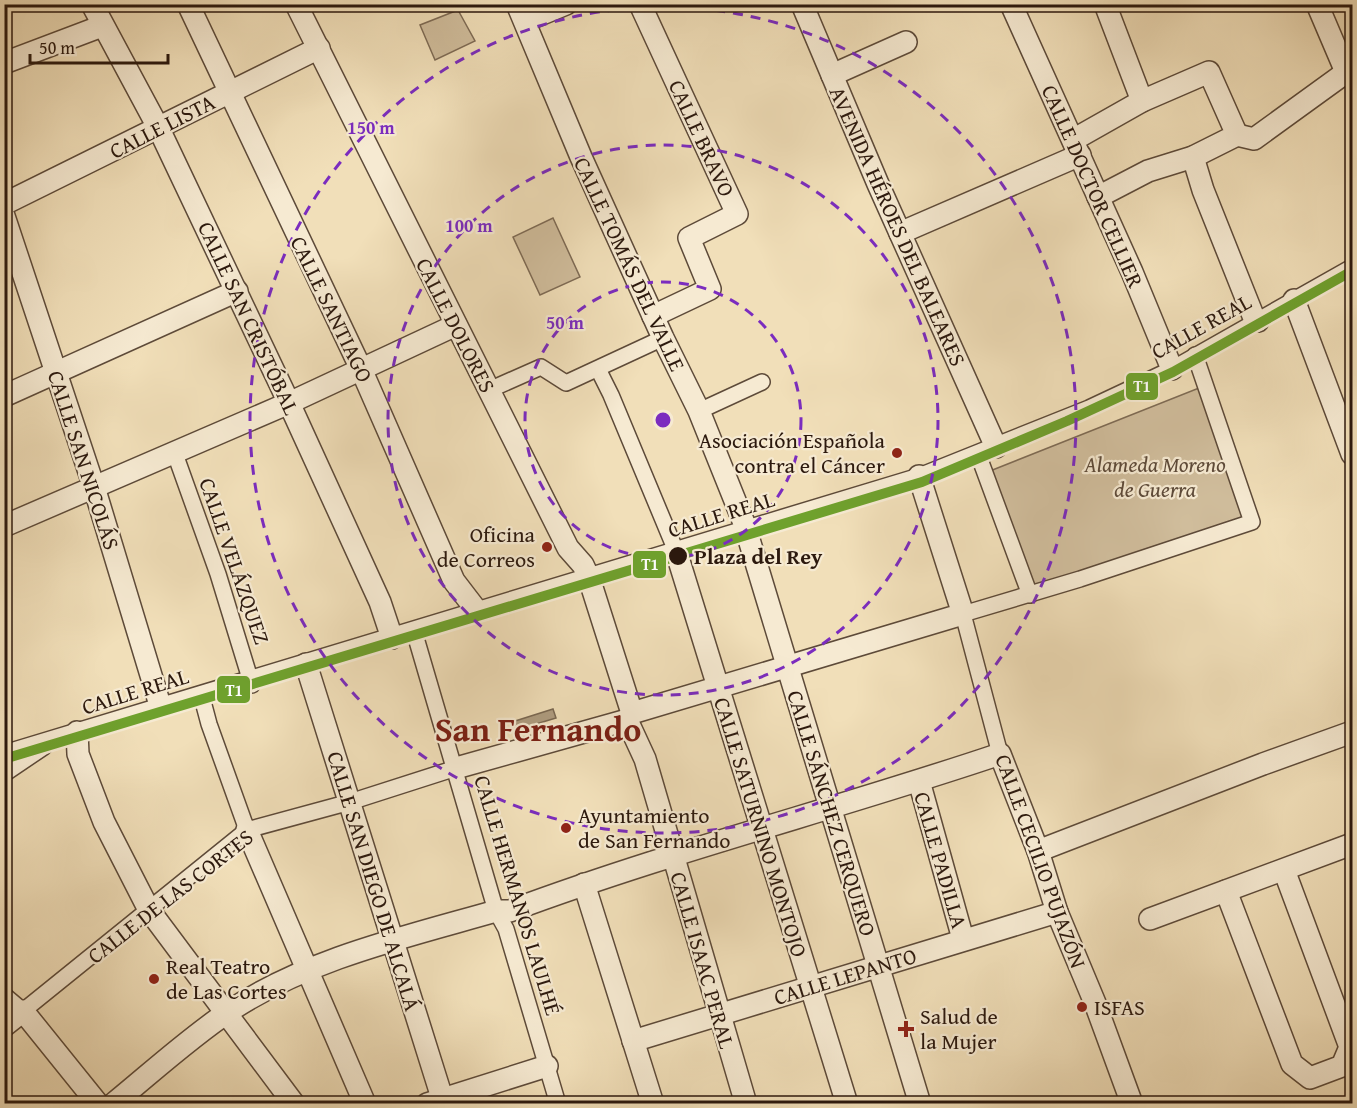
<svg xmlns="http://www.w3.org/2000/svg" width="1357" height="1108" font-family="'Gentium Book Plus',serif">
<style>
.green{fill:#d0bd9c;stroke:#7e6b55;stroke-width:1.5}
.water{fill:#ae9c7f;stroke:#7a6852;stroke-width:1.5}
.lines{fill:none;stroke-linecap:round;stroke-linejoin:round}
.pedestrian-casing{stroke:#5d4a39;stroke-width:18}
.minor-casing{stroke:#5d4a39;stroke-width:24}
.pedestrian{stroke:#f6ead2;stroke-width:15}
.minor{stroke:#f6ead2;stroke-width:21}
.rail-1-casing{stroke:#f6ead2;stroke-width:15}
.rail-1{stroke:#6fa12d;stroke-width:10}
.ring{fill:none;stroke:#7b2cbf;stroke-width:3;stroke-dasharray:10 8}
.poi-dot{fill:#8f2418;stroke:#f6ead2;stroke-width:2}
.stop-dot{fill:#2c190e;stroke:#f6ead2;stroke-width:2}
.labels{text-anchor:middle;stroke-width:4.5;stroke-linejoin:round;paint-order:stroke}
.street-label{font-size:22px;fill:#2c190e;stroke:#f6ead2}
.poi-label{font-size:22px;fill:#2c190e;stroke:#f6ead2;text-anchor:start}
.park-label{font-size:22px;font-style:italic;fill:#5d4a39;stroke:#f6ead2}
.stop-label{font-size:22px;font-weight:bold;fill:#2c190e;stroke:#f6ead2;text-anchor:start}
.town-label{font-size:34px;font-weight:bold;fill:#7a1f14;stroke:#f6ead2}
.centre{fill:#7b2cbf;stroke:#f6ead2;stroke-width:3}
.ring-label{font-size:18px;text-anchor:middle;font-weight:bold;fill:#7b2cbf;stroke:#f6ead2;stroke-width:4.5;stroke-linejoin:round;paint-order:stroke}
.line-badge{stroke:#f6ead2;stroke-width:2}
.badge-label{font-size:16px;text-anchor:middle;font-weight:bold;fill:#fff}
</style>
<rect width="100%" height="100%" fill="#f1dfb9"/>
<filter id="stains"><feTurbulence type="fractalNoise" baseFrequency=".00333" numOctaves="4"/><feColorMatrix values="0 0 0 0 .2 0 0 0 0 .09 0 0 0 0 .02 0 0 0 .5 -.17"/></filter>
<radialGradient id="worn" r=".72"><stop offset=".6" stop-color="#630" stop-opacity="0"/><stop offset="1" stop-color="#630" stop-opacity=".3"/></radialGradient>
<!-- green -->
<g class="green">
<polygon points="458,10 475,41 435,60 420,25"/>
<polygon points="553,218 580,277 540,295 513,237"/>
<polygon points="1199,388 1246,517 1033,588 990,471"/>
</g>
<!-- water -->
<polygon class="water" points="553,709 556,718 516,730 512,722"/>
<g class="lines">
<!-- pedestrian casing -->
<g class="pedestrian-casing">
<g id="pedestrian">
<polyline points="598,369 611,395 676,551"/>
<polyline points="489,390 541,367 566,383 663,338"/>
<polyline points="699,411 762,382"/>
<polyline points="174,451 218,574 252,685"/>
<polyline points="978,454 1030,595"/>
<polyline points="414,631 496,911 506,929 558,1104"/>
<polyline points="201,694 209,724 247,830"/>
<polyline points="4,753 919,476 1089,408 1172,369 1352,267"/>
<polyline points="1000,754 963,614 1080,579 1252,522 1195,355"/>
<polyline points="4,774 44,747"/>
<polyline points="4,995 23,1011 247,830 350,802 456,768"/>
</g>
</g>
<!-- minor casing -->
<g class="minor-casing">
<g id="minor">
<polyline points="92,4 159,129 289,403 380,602 392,638"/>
<polyline points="188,4 361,369 454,581 477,611"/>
<polyline points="296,4 568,548 583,565 589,578 632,713 627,720 645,759 746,1104"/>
<polyline points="517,4 581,157 663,338 699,411 744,523 920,1104"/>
<polyline points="640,4 737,214 689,238 710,289 653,316"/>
<polyline points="802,4 878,184 996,447"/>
<polyline points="1011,4 1132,272 1172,369"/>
<polyline points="1105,4 1142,101"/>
<polyline points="1317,4 1346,72"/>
<polyline points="525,21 566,4"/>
<polyline points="4,63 102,26"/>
<polyline points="832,75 906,42"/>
<polyline points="1237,135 1254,139 1352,68"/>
<polyline points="1073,140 1142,101 1209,72 1237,135 1193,157 1148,171 1098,197"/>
<polyline points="1193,157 1203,190 1254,318 1258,321"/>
<polyline points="4,204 319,48"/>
<polyline points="4,216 94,487 160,705"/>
<polyline points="900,233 1080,155"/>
<polyline points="1294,300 1352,454"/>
<polyline points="4,396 237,291"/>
<polyline points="4,526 289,403 456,325"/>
<polyline points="676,551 847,1104"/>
<polyline points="306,664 444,1104"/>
<polyline points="632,713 963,614 919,476"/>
<polyline points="77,732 78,754 104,822 149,910 294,1104"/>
<polyline points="456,768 627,720"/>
<polyline points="919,781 963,939"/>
<polyline points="247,830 365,1104"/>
<polyline points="1038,851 1263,764 1352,732"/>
<polyline points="584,884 653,1104"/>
<polyline points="1226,891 1292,1064 1310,1078 1342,1066 1350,1047 1284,870"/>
<polyline points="1150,919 1352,844"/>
<polyline points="4,1026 23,1011 98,1104"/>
<polyline points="633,1041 1057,912"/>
<path d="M113 1104C151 1073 188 1039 228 1012 307 959 405 937 496 911H510C671 851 837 809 1000 754L1038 851 1057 912 1095 1003 1132 1104"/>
<polyline points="427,1104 547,1066"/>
</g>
</g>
<!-- pedestrian -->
<use href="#pedestrian" class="pedestrian"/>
<!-- minor -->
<use href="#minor" class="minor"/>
<!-- rail-1 casing -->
<g class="rail-1-casing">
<polyline id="rail-1" points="4,759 922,482 1067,421 1173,372 1352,271"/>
</g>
<!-- rail-1 -->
<use href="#rail-1" class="rail-1"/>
</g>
<!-- distance rings -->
<g class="ring">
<circle cx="663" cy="420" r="138"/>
<circle cx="663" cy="420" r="275"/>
<circle cx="663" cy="420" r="413"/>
</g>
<!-- markers -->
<g class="poi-dot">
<circle cx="897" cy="453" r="6"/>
<circle cx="547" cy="547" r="6"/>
<circle cx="566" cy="828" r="6"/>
<circle cx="154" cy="979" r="6"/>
<circle cx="1082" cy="1007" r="6"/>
<path d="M903 1020h6v6h6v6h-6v6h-6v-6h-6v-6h6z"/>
</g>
<circle class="stop-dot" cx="678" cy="556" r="10"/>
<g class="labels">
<!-- street labels -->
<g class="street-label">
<text transform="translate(162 126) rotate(-27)" y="8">CALLE LISTA</text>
<text transform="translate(702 138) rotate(65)" y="8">CALLE BRAVO</text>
<text transform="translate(1093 186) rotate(66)" y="8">CALLE DOCTOR CELLIER</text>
<text transform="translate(898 226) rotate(66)" y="8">AVENIDA HÉROES DEL BALEARES</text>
<text transform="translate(630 264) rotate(65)" y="8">CALLE TOMÁS DEL VALLE</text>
<text transform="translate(332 309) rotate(64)" y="8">CALLE SANTIAGO</text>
<text transform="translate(249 318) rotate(65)" y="8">CALLE SAN CRISTÓBAL</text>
<text transform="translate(456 325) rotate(63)" y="8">CALLE DOLORES</text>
<text transform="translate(1201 326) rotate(-29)" y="8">CALLE REAL</text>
<text transform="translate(84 460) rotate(72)" y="8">CALLE SAN NICOLÁS</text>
<text transform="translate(721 514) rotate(-17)" y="8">CALLE REAL</text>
<text transform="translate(235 561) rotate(71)" y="8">CALLE VELÁZQUEZ</text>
<text transform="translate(135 691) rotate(-17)" y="8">CALLE REAL</text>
<text transform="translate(832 813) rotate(73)" y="8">CALLE SÁNCHEZ CERQUERO</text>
<text transform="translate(761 827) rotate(73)" y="8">CALLE SATURNINO MONTOJO</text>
<text transform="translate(941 860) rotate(74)" y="8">CALLE PADILLA</text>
<text transform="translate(1041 861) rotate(70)" y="8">CALLE CECILIO PUJAZÓN</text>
<text transform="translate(374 881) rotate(73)" y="8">CALLE SAN DIEGO DE ALCALÁ</text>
<text transform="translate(518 895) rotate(73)" y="8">CALLE HERMANOS LAULHÉ</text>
<text transform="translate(170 896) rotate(-38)" y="8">CALLE DE LAS CORTES</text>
<text transform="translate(703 960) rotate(74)" y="8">CALLE ISAAC PERAL</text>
<text transform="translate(845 976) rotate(-17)" y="8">CALLE LEPANTO</text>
</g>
<!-- poi labels -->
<g class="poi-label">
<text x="885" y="448" text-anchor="end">Asociación Española<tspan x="885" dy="25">contra el Cáncer</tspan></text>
<text x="535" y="542" text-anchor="end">Oficina<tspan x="535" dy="25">de Correos</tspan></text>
<text x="578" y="823">Ayuntamiento<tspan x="578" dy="25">de San Fernando</tspan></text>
<text x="166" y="974">Real Teatro<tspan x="166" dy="25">de Las Cortes</tspan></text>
<text x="1094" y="1015">ISFAS</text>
<text x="920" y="1024">Salud de<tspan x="920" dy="25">la Mujer</tspan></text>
</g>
<!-- park labels -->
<g class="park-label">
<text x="1155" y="472">Alameda Moreno<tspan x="1155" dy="25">de Guerra</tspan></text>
</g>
<!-- stop labels -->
<g class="stop-label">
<text x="694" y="564">Plaza del Rey</text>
</g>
<!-- town labels -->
<g class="town-label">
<text x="538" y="741">San Fernando</text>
</g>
</g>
<circle cx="663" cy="420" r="9" class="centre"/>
<g class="ring-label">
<text x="371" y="134">150 m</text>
<text x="469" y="232">100 m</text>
<text x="565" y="329">50 m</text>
</g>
<g class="line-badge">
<rect x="1125" y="372" width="34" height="29" rx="6" fill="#6fa12d"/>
<rect x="632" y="550" width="35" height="29" rx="6" fill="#6fa12d"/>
<rect x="216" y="675" width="35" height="29" rx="6" fill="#6fa12d"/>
</g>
<g class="badge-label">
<text x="1142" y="392">T1</text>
<text x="650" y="570">T1</text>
<text x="234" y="696">T1</text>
</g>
<!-- margin -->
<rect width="1357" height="1108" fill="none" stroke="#f1dfb9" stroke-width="24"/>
<rect x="6" y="6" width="1345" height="1096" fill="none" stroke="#2c190e" stroke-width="3"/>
<rect x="12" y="12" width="1333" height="1084" fill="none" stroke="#2c190e" stroke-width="1.5"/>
<!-- scale -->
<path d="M30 54v9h138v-9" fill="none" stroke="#2c190e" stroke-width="3"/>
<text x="39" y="54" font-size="18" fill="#2c190e" stroke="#f6ead2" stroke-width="4.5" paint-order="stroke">50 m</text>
<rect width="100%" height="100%" filter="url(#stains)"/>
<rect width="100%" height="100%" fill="url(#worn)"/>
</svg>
